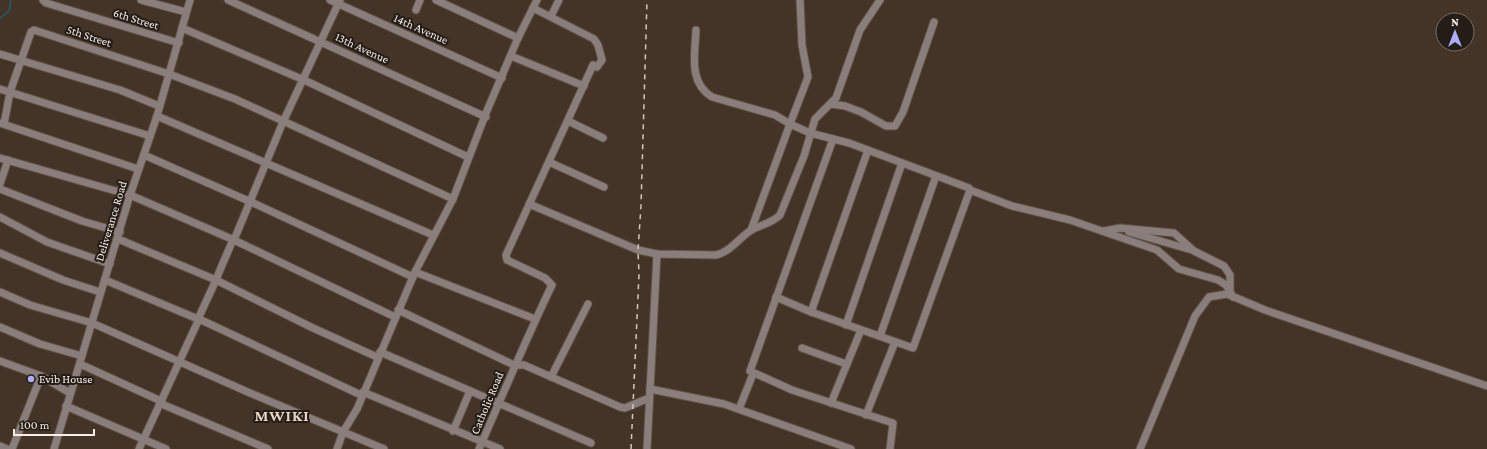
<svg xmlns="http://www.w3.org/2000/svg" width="1487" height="449" font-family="'Crimson Pro',serif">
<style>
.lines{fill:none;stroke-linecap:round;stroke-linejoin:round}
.stream{stroke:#215f6a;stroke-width:1.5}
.minor-casing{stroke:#615145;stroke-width:9}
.minor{stroke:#8a7e7c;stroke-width:7}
.rail{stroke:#d3c7be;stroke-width:1.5;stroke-dasharray:5 5;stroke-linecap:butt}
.poi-dot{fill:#aeaefa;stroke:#241d17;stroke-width:1.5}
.labels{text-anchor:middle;stroke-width:4;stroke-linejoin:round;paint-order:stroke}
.street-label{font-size:12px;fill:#f8ede5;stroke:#241d17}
.poi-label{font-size:12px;fill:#f8ede5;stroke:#241d17;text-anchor:start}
.district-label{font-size:16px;font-weight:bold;letter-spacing:1px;fill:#e9d3c4;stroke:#241d17}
</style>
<rect width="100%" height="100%" fill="#443327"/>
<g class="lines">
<!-- stream -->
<polyline class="stream" points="0,18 9,11 11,0"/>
<!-- minor casing -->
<g class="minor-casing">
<g id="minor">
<polyline points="43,0 46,3 179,43"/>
<polyline points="141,0 186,12"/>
<polyline points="228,0 486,117"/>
<polyline points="330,0 502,78"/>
<polyline points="436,0 518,38"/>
<polyline points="416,10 420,0"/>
<polyline points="551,16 559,0"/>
<polyline points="182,28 304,80 468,157"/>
<path d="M696 30C695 54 688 82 712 97L775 115 790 124 751 230"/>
<polyline points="0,54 120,90 159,106"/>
<polyline points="511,56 584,86"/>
<polyline points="0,89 150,136"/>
<polyline points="831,104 845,106 861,112 886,126 895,126 903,112 934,22"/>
<polyline points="157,116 433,235"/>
<polyline points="568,121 603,138"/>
<polyline points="0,123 138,169"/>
<polyline points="4,124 10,92 31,32 34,30 169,74 235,99 453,199"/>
<polyline points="833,139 750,371 792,390 893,423 890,449"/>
<polyline points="144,155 251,202 413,277"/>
<polyline points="0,158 130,195 234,240 283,122 340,0"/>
<polyline points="549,162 604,187"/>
<polyline points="0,184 8,160"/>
<polyline points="0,189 82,221 120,232"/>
<polyline points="970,190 1012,206 1070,220 1157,250 1179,269 1218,280 1226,285 1233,297"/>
<path d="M529 204 638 250 657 254 716 255C730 252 738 239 750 231 759 225 771 224 780 215L804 156 815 119 836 98 860 30 880 0"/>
<polyline points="0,217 47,242 110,264"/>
<polyline points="1104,231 1120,228 1174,233 1194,251 1224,266 1230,275 1230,292"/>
<polyline points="1129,232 1192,250"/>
<polyline points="0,253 63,280 100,292"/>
<polyline points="415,272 535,319"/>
<polyline points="105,280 198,319 216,280 118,239"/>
<polyline points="0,292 30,305 92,323 250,393 384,449"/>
<polyline points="776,297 811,312 913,348 970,190 969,188 849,143 810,133 790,124 808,77 802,45 800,0"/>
<polyline points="398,310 514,365 524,365 620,407 625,408 649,398"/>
<polyline points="811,312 868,150"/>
<polyline points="846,325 902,163"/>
<polyline points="0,327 40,344 82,356"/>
<polyline points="880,336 936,176"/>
<polyline points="802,348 846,364"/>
<polyline points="380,352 591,443"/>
<polyline points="377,357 313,328 218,281 217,277 232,242 236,241 395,317"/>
<polyline points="0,361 41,376 70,393"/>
<polyline points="80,364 161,401 164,405 268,449"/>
<polyline points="551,377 588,304"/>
<polyline points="650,389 724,404 851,449"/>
<polyline points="363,392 500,449"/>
<polyline points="831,403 861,330"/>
<polyline points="66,406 166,449"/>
<polyline points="739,409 753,374"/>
<polyline points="866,415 895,342"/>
<polyline points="453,431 470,391"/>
<polyline points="0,446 7,449"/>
<polyline points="12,449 41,376"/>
<polyline points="54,449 130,195 157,116 190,0"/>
<polyline points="139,449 199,319 361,395"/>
<polyline points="337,449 343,432 357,409 415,272 453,199 486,113 518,38 537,0"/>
<path d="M479 449C503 394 526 339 552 285L545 278 507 260 506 255 593 65 597 67 602 60 598 45 594 39 533 8"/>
<polyline points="647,449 657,254"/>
<polyline points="1140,449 1195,316 1209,297 1227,294 1265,310 1487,386"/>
</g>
</g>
<!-- minor -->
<use href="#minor" class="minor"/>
<!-- rail -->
<polyline class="rail" points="631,449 639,274 638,250 641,206 647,0"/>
</g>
<!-- markers -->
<circle class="poi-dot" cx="31" cy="379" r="4"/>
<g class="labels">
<!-- street labels -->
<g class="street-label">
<text transform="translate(136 19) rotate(17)" y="4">6th Street</text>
<text transform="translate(421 29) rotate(24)" y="4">14th Avenue</text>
<text transform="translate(89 36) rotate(18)" y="4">5th Street</text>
<text transform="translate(362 48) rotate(25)" y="4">13th Avenue</text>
<text transform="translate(111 221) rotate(-73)" y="4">Deliverance Road</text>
<text transform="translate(487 403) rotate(-67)" y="4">Catholic Road</text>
</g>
<!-- poi labels -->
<g class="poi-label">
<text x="39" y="383">Evib House</text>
</g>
<!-- district labels -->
<g class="district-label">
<text x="282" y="421">MWIKI</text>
</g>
</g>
<!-- north arrow -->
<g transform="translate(1455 32)"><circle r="19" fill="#241d17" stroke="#797069"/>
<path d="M0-3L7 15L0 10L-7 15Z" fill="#aeaefa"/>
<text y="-6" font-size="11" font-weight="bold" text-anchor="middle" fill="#f8ede5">N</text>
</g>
<!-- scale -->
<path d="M14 429v6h80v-6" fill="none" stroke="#f8ede5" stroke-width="2"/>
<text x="20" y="429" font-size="12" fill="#f8ede5" stroke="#241d17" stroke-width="3" paint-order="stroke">100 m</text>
</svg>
